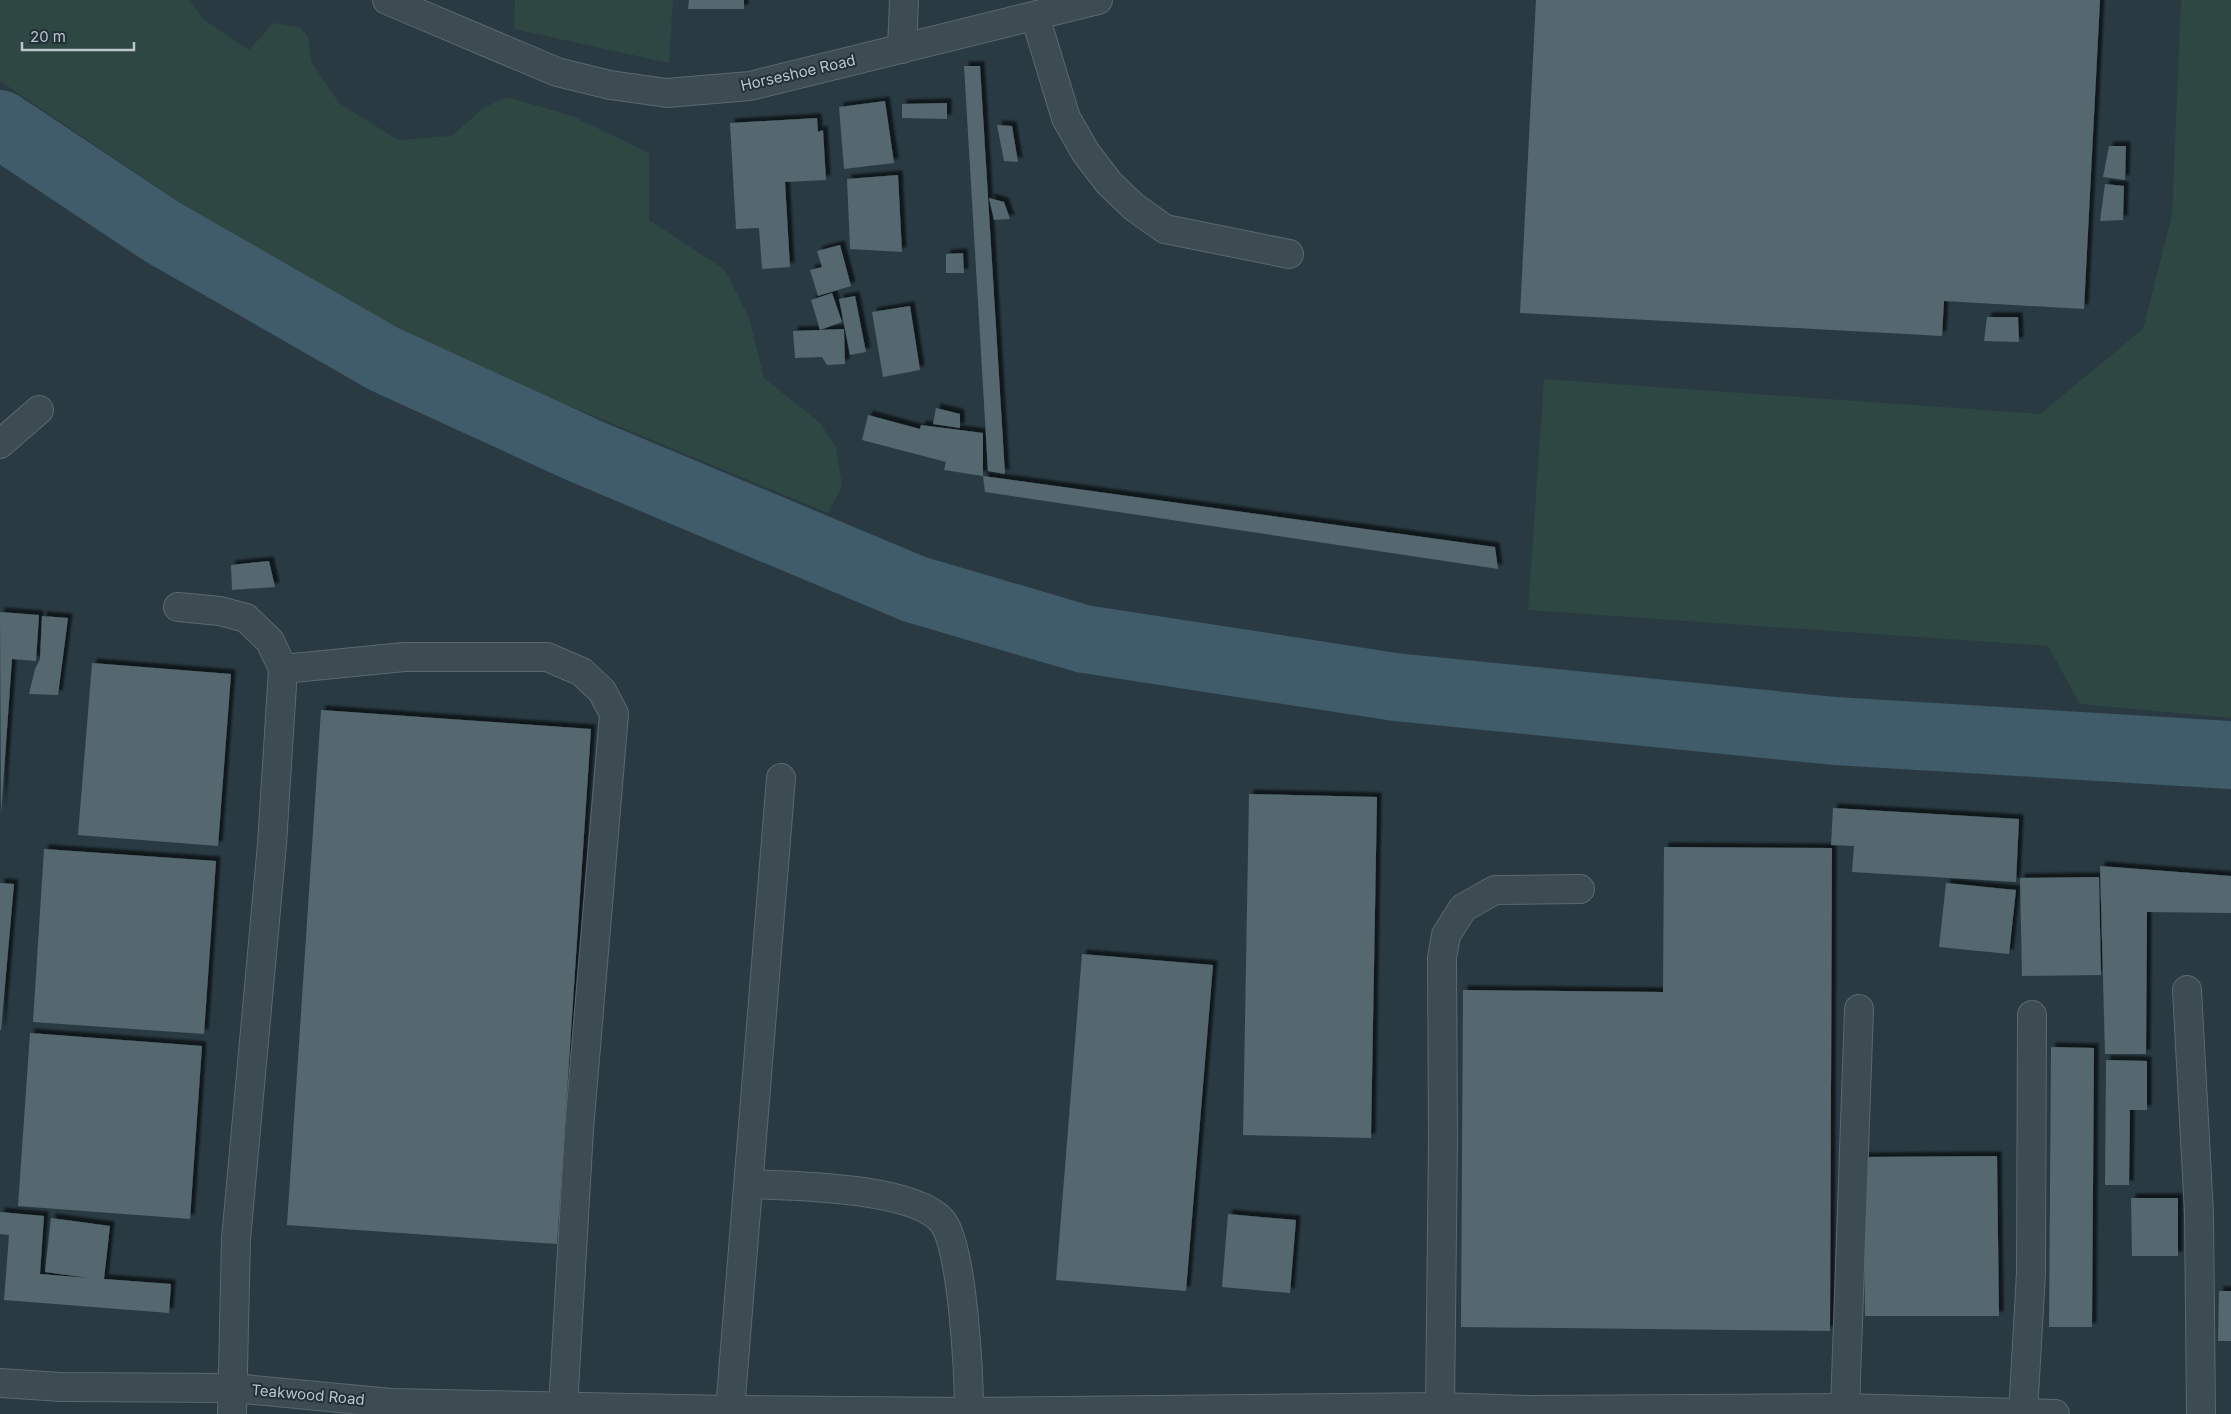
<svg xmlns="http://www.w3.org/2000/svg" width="2231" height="1414" font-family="Inter,sans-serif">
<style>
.green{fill:#2e4743}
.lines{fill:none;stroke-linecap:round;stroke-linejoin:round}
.river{stroke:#405b6a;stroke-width:68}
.building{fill:#55676f;filter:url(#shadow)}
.minor-casing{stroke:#5c686f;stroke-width:30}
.minor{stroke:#3d4b52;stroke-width:28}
.labels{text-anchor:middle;stroke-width:4;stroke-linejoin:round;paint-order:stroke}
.street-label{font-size:15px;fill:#bbc5cc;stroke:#223038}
</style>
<defs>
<filter id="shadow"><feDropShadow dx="4.5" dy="-4.5" stdDeviation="1" flood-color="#0009"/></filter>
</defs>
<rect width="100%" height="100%" fill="#293a42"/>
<!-- green -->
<g class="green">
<polygon points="0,0 190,0 203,19 249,50 273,23 299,27 308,36 312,63 339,103 398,140 452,136 483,108 507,97 572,116 649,153 649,220 725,270 749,318 764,378 820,423 836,447 842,486 828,513 434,350 191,210 0,81"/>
<polygon points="515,0 673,0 669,63 514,29"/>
<polygon points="2181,0 2231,0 2231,718 2080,704 2048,646 1528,610 1544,379 2040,414 2143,329 2172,215"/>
</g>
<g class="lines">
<!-- river -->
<polyline class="river" points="0,124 164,233 384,359 585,451 914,589 1084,639 1395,687 1835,731 2231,755"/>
</g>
<!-- building -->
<g class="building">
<polygon points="689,0 744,0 744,9 688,9"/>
<polygon points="1536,0 2100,0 2084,309 1944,301 1942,336 1520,313"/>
<polygon points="964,66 980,66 1005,474 988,471"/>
<polygon points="885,101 894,163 844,169 839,107"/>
<polygon points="947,103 947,119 902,118 902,104"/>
<polygon points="817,118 818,132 823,130 826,180 785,182 790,267 762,269 759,228 736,229 730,123"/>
<polygon points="997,125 1012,126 1018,162 1004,161"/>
<polygon points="2109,146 2126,146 2125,180 2103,177"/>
<polygon points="898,175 902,252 850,249 847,179"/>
<polygon points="2105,184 2124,186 2123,220 2100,221"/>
<polygon points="989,198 1004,202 1010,219 994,220"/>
<polygon points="840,245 851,286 818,296 810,270 822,267 817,251"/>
<polygon points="963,253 964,273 946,273 946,254"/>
<polygon points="832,293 842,322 820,330 811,300"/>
<polygon points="855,296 866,352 850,355 839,299"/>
<polygon points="910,306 920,370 883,377 872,312"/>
<polygon points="1987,317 2018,317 2019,342 1984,341"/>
<polygon points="844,329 845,364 827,365 822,357 795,358 793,331"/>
<polygon points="936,408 960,414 960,428 933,424"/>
<polygon points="868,415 920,429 921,425 983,433 983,476 1495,547 1498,569 985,492 983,476 944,470 946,462 862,440"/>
<polygon points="269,561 275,587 232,590 231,565"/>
<polygon points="0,612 39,615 36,661 12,659 1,814"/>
<polygon points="42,616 68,618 58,695 29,694 35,669 40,659"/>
<polygon points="92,663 231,674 218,846 78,835"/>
<polygon points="321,710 591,729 557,1244 287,1225"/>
<polygon points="1249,794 1377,797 1371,1138 1243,1135"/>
<polygon points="1833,808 2019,819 2016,882 1852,872 1854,846 1831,845"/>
<polygon points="1664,847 1832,848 1830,1331 1461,1327 1463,990 1663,992"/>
<polygon points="44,849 216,861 204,1034 33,1022"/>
<polygon points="2100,866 2231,876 2231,913 2147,912 2146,1054 2105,1054"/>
<polygon points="2099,877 2101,975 2022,976 2020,878"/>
<polygon points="0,883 14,884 1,1030 0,1030"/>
<polygon points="1946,883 2016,890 2009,954 1939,947"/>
<polygon points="1082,954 1213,965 1186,1291 1056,1280"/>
<polygon points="30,1033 202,1046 190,1219 18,1206"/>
<polygon points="2051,1047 2094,1048 2092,1327 2049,1327"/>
<polygon points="2106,1060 2147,1061 2147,1110 2130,1110 2129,1185 2105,1185"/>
<polygon points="1997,1156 1999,1316 1865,1316 1863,1157"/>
<polygon points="2131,1198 2178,1198 2178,1256 2132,1256"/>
<polygon points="0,1212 44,1216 40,1274 89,1278 45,1272 51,1218 110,1226 104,1279 171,1284 169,1313 4,1300 9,1235 0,1234"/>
<polygon points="1228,1214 1296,1220 1290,1293 1222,1287"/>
<polygon points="2219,1291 2231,1291 2231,1341 2218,1341"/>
</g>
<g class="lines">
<!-- minor casing -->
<g class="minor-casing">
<g id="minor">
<polyline points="387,0 557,72 610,85 667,93 750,86 1098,0"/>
<polyline points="1035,16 1066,118 1086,153 1109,183 1134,207 1165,229 1289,254"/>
<polyline points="902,49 904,0"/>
<polyline points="0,444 39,410"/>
<polyline points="178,607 220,611 246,618 270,641 283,669 272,844 236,1239 232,1414"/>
<polyline points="283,669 404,657 547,657 582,672 602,691 614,714 579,1130 563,1407"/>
<polyline points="2187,990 2199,1213 2201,1414"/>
<path d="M749 1184C793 1186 913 1187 942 1221 963 1245 969 1378 969 1414"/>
<polyline points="0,1383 61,1387 233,1388 391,1403 730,1410 969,1412 1440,1407 1528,1410 1845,1408 2055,1414"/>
<polyline points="1440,1407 1443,1139 1442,958 1446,935 1463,908 1495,890 1580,889"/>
<polyline points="1845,1408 1859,1009"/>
<polyline points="730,1410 781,778"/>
<polyline points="2023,1413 2031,1273 2032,1015"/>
</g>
</g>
<!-- minor -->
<use href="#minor" class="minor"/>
</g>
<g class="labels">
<!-- street labels -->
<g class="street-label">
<text transform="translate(798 73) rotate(-13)" y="5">Horseshoe Road</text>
<text transform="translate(308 1395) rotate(5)" y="5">Teakwood Road</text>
</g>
</g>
<!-- scale -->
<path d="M22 42v8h112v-8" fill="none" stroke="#bbc5cc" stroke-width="2.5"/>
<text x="30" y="42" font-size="15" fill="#bbc5cc" stroke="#223038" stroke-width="4" paint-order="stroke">20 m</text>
</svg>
